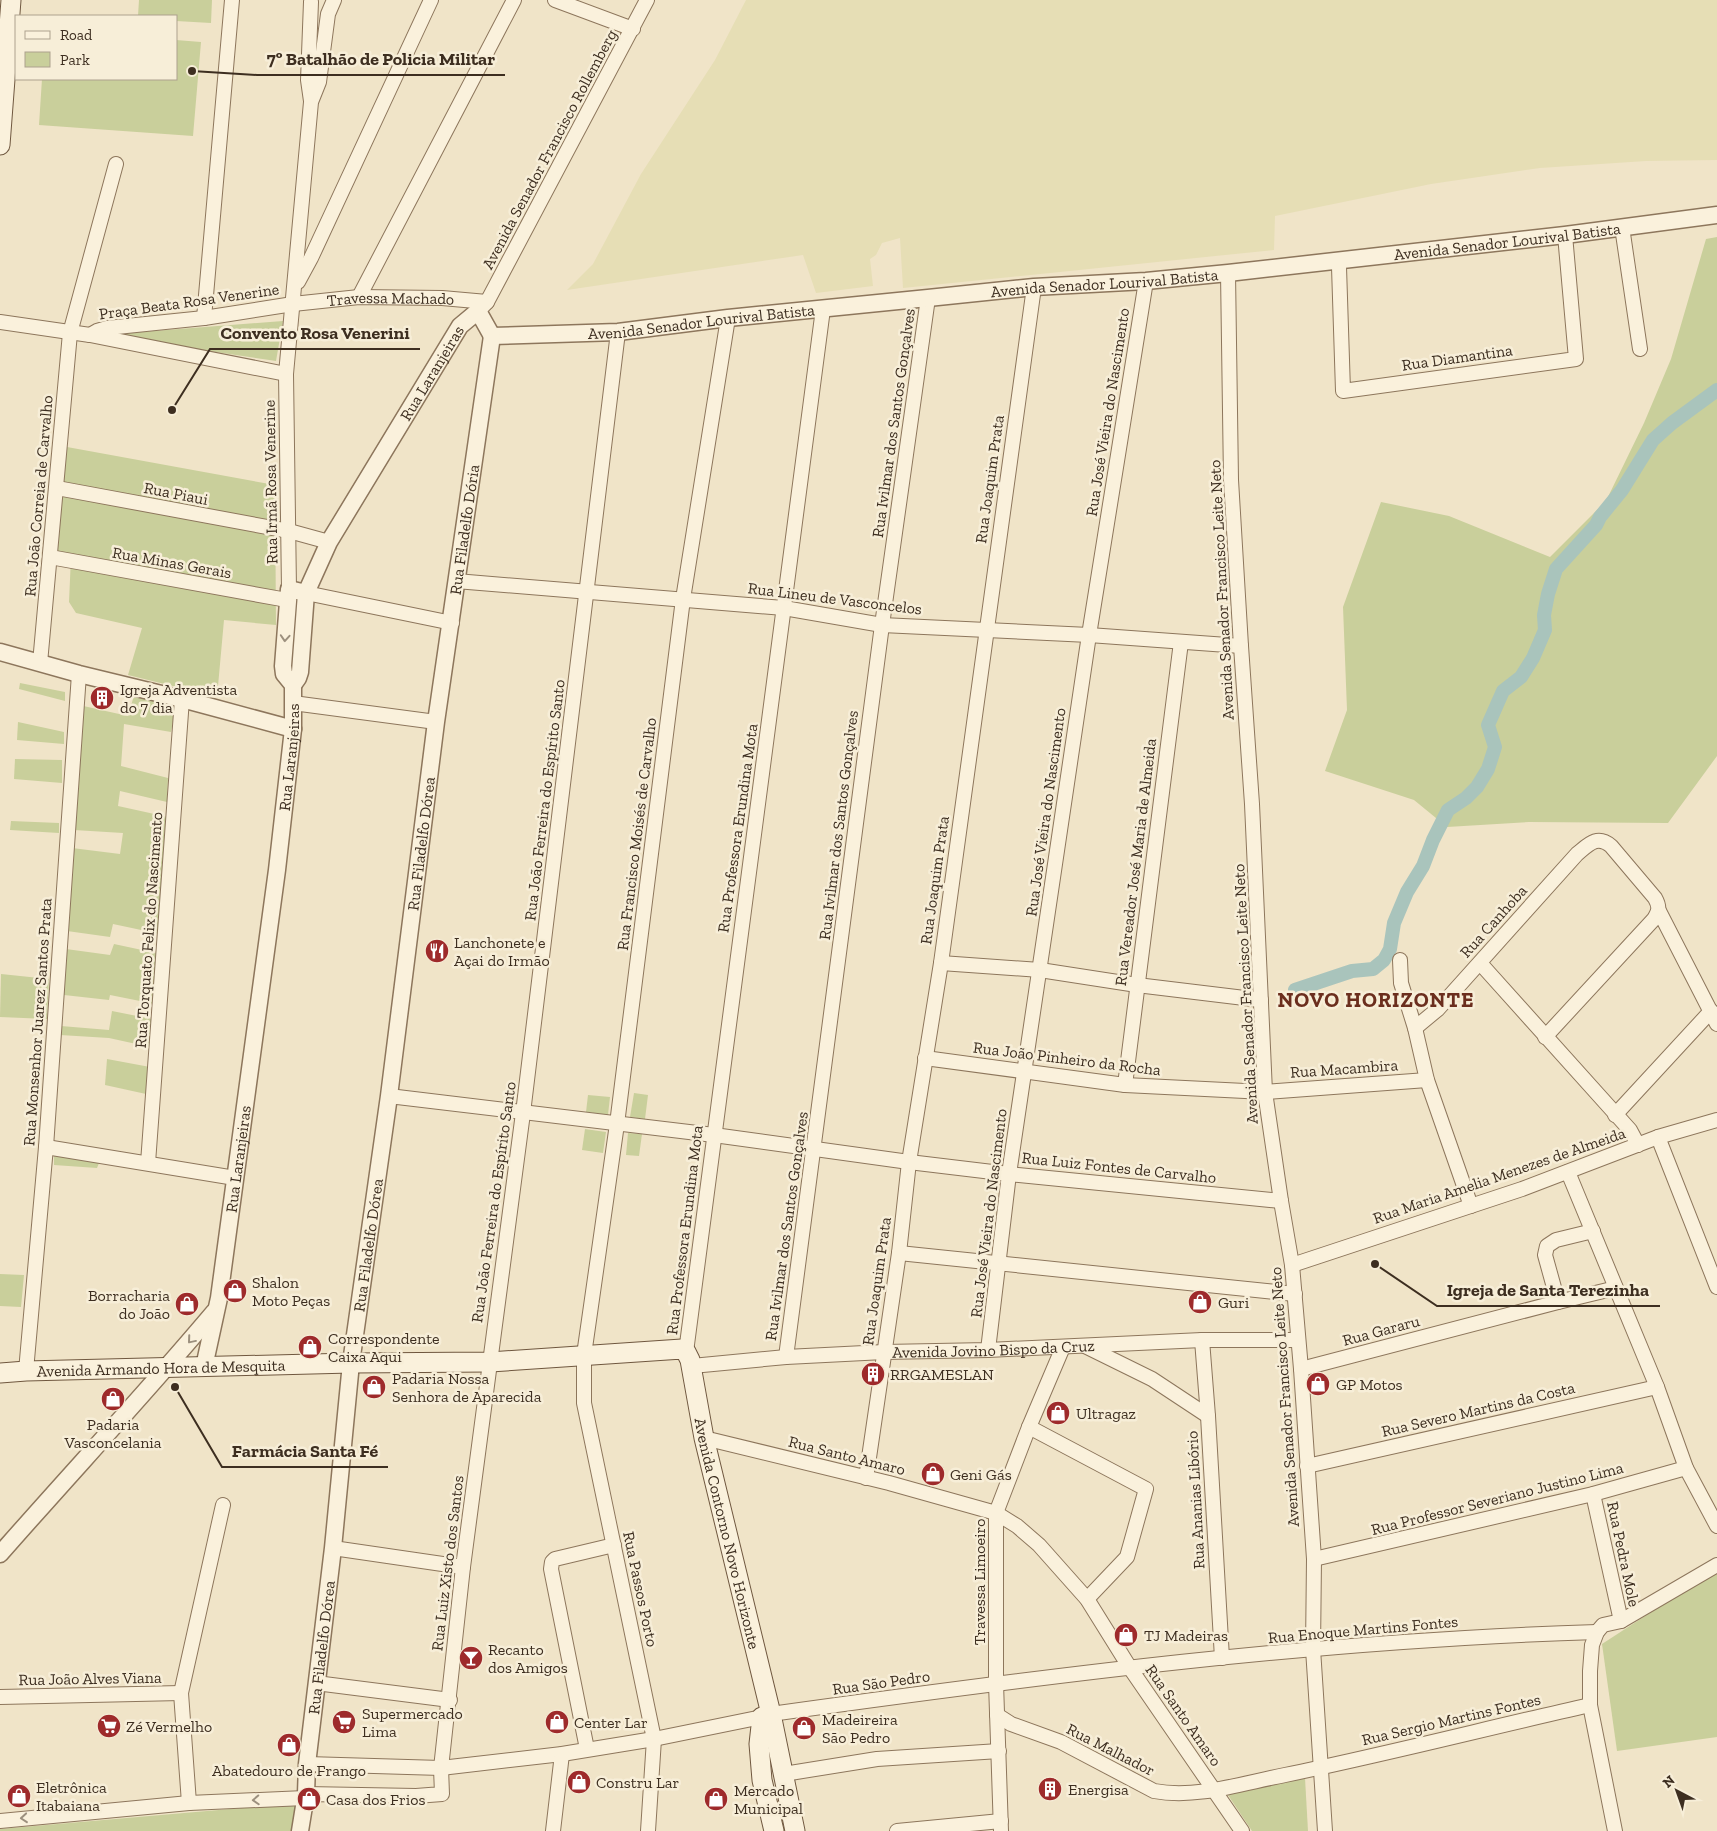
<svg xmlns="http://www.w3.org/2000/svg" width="1717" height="1831" font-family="'Zilla Slab',serif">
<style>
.farmland{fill:#e6deb5}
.green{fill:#c9cf9b}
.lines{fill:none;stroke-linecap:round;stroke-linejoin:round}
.canal{stroke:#a9c4bc;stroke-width:14}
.minor-casing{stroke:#8d765c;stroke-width:16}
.tertiary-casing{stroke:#8d765c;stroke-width:19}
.secondary-casing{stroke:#6f573f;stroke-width:21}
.minor{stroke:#faf1dc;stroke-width:14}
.tertiary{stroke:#faf1dc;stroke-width:16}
.secondary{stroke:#faf1dc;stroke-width:19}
.oneway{stroke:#9c907e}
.labels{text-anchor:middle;stroke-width:5;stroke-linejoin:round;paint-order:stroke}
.street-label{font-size:16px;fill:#3d2e20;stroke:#f7eed8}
.poi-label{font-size:16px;fill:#3d2e20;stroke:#f7eed8;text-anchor:start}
.district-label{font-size:21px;font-weight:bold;letter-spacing:1px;fill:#6b2e1e;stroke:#f7eed8}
.leader{fill:none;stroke:#3d2e20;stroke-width:2}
.callout-dot{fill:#3d2e20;stroke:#f7eed8;stroke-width:2}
.callout-label{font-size:18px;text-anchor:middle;font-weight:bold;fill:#3d2e20;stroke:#f7eed8;stroke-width:5;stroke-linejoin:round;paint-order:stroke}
</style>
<rect width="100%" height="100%" fill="#f0e4c8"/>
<!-- farmland -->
<polygon class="farmland" points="746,0 1717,0 1717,160 1646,161 1540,168 1431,184 1275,216 1274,250 903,288 900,238 882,243 876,255 870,259 873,286 816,293 803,255 567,290 593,264 641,174 715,60"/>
<!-- green -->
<g class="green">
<polygon points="139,0 212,0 211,23 176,21 176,16 138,16"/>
<polygon points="176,40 201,42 193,136 39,125 42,79 176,79"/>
<polygon points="1717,237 1717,756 1668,823 1529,822 1447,827 1414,800 1325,771 1347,710 1343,607 1381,502 1449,516 1550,557 1606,501 1644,423 1671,359 1706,239"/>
<polygon points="283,321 276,361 102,335"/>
<polygon points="67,447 275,485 276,625 224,620 217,697 128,675 142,628 76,613 69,602 71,557 55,555"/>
<polygon points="20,683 65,692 65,701 19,689"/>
<polygon points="135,692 177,701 171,732 124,724 121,766 168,778 167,802 120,791 118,806 168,817 160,934 113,924 110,937 67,931 72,848 120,854 123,833 74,830 79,705 128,716"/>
<polygon points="18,722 64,732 64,744 17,740"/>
<polygon points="15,759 62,760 62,783 14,779"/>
<polygon points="11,821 59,823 59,833 10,830"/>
<polygon points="114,944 156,953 155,1004 110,995 109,1000 64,995 66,949 110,955"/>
<polygon points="1,974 49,979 47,1019 0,1017"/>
<polygon points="112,1011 152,1019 150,1047 109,1038 60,1035 61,1026 109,1030"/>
<polygon points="107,1059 150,1067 146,1094 105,1085"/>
<polygon points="634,1093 648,1095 645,1119 630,1117"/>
<polygon points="588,1095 610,1097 608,1115 586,1112"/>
<polygon points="585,1129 606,1132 603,1153 582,1150"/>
<polygon points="628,1133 642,1134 639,1156 626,1155"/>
<polygon points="54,1154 99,1163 97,1168 54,1165"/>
<polygon points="0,1274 24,1275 21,1307 0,1306"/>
<polygon points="1717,1572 1717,1737 1617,1751 1602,1644 1659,1607"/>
<polygon points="1305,1778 1308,1831 1252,1831 1226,1792"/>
<polygon points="300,1803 294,1831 0,1831 0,1829"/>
</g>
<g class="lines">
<!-- canal -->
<polyline class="canal" points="1295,990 1352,971 1373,969 1384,960 1390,949 1394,923 1407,892 1423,866 1433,840 1448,810 1466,798 1477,787 1488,769 1495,747 1488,725 1503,691 1521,677 1533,658 1545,630 1544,615 1548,594 1556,569 1596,525 1600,517 1622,490 1653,440 1672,423 1717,390"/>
<!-- minor casing -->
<g class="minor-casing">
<g id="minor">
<polyline points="555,0 633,29"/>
<polyline points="311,101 308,80 311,2"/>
<polyline points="1622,227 1640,349"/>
<polyline points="1339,267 1343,391 1576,359 1565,235"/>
<polyline points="1228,273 1231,480 1241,646 1252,804 1265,1092 1281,1201 1292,1265 1301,1369 1314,1559 1313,1649 1325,1831"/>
<polyline points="298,282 311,258 431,0"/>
<polyline points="359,297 514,0"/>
<polyline points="482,307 487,302 647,0"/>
<polyline points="204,318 232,0"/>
<polyline points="0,322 90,335 286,374 311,102 319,82 328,14 334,0"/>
<path id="s1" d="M90 335 97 331 107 328 204 318 293 304 359 297 442 298 487 302"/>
<polyline points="286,374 289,589"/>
<polyline points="57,488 289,531 329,542"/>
<polyline points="50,557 287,600"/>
<polyline points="456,581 784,608 882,625 1089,635 1241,646"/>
<polyline points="306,593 452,623"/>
<polyline points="40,663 70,333 116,164"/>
<polyline points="293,703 436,722"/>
<polyline points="1659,911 1717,1024"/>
<polyline points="1400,960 1401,983 1415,1028 1427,1080 1471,1206"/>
<polyline points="941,963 1040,970 1137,985 1261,1000"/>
<polyline points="1480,963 1630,1130 1638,1145"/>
<path d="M1415 1028 1438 1009 1577 854C1588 845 1597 834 1611 846L1655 898C1660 907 1659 911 1654 919L1545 1037"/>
<polyline points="925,1058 1125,1085 1265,1092 1427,1080"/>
<polyline points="1125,1085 1181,642"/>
<polyline points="389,1096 714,1135 909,1162 1009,1174 1281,1201"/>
<polyline points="1615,1115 1711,1011"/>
<polyline points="1658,1137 1717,1287"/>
<polyline points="46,1147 235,1178"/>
<polyline points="148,1163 182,699"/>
<polyline points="1568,1172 1657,1387 1686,1468 1717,1526"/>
<polyline points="899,1253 1295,1294"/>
<polyline points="1292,1265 1522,1189 1658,1137 1717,1120"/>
<polyline points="1558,1302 1545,1255 1547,1246 1556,1240 1593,1231"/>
<polyline points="1202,1340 1208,1416 1222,1658"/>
<polyline points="1085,1346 1152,1379 1208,1416"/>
<polyline points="988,1350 1009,1174 1089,635 1146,281"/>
<polyline points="686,1352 823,309"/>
<polyline points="786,1357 882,625 928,298"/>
<path id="s2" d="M692 1366 786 1357 884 1352 988 1350 1202 1340H1298"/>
<polyline points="1301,1369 1558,1302 1616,1288"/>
<polyline points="26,1371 46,1147 79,674"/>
<polyline points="1029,1427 1146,1489 1127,1557 1087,1599"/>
<polyline points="704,1438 889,1483 996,1513 1017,1526 1039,1545 1087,1599 1130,1668 1242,1831"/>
<polyline points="1307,1466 1657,1387"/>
<polyline points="866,1478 899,1253 909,1162 941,963 1034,287"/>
<polyline points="1593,1494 1621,1621"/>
<polyline points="333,1548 463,1567"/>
<polyline points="1314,1559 1593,1494 1686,1468"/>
<polyline points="316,1683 450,1700"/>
<polyline points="0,1697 181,1693"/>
<path d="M771 1714C1045 1676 1320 1640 1597 1632"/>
<path d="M997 1715 1011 1724 1061 1742 1154 1791C1197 1799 1243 1783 1285 1775 1387 1754 1488 1728 1590 1705"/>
<polyline points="587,1749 551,1569 552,1562 555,1559 614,1545"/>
<polyline points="307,1764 441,1768 562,1754 654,1739 762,1717"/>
<polyline points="784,1774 877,1759 999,1751"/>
<polyline points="306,1794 416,1796 442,1794 441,1768 463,1567 523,1113 618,332"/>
<polyline points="189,1803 181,1693 223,1505"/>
<polyline points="0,1821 189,1803 305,1798"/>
<polyline points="553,1831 562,1754"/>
<polyline points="648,1831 654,1739 584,1403 584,1355 617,1124 683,599 728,318"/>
<polyline points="897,1831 1001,1821"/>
<polyline points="1001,1831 996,1683 996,1513 1029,1427 1063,1347"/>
<polyline points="1615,1831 1590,1705 1590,1671 1592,1645 1597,1632 1603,1625 1621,1621 1717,1565"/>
</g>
</g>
<!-- tertiary casing -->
<g class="tertiary-casing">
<g id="tertiary">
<path id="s3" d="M492 336 618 332 728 318 928 298 1034 287 1146 281 1228 273 1565 235 1717 215"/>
<polyline points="0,652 79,674 182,699 293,729"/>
<path id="s4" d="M293 685 298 678 300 672 306 593 329 542 460 326 478 311 492 336"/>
<path id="s5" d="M204 1367 219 1298 277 870 293 729V685L284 674 283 666 289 589 306 593"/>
<path d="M0 1554C71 1473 145 1394 214 1312"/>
<path id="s6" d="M300 1831 306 1794 307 1764 333 1548 351 1363 389 1096 436 722 492 336"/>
</g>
</g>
<!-- secondary casing -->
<g class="secondary-casing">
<g id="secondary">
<polyline points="0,145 11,0"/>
<path id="s7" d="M0 1373 26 1371 351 1363 490 1362 682 1349 686 1352 690 1360 704 1438 771 1714 795 1831"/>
<polyline points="771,1714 762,1717 759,1744 762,1780 774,1831"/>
</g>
</g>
<!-- minor -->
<use href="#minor" class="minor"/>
<!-- tertiary -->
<use href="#tertiary" class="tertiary"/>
<!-- secondary -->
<use href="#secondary" class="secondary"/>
</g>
<!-- one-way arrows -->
<defs><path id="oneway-chevron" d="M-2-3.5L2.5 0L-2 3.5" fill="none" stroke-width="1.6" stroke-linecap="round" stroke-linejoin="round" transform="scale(1.25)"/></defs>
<g class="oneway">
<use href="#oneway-chevron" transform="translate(285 638) rotate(94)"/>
<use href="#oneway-chevron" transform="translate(191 1340) rotate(130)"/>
<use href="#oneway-chevron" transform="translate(256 1800) rotate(177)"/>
<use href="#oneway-chevron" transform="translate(24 1818) rotate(175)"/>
</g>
<!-- icons -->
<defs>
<g id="building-disc" transform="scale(1.25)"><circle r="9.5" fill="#9e2a2b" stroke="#f7eed8"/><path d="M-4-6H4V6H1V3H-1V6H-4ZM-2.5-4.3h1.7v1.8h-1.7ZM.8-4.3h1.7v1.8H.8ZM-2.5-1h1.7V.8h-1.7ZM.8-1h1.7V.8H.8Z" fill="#fff"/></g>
<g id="restaurant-disc" transform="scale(1.25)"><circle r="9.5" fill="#9e2a2b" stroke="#f7eed8"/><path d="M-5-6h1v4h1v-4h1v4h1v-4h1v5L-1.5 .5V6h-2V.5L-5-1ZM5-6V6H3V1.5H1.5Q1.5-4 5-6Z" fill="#fff"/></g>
<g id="shop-disc" transform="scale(1.25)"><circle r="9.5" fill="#9e2a2b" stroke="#f7eed8"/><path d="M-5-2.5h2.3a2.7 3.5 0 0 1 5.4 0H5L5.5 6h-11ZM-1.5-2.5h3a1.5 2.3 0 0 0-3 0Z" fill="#fff"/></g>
<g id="bar-disc" transform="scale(1.25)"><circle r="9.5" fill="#9e2a2b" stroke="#f7eed8"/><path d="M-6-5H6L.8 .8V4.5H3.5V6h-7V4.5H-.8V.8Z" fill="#fff"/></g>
<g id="supermarket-disc" transform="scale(1.25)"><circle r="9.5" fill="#9e2a2b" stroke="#f7eed8"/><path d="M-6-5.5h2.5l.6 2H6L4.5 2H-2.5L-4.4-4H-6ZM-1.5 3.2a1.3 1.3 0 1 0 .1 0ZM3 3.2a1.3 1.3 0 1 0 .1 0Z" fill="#fff"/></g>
</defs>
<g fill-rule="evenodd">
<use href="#building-disc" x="102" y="698"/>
<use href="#restaurant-disc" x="437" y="951"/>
<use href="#shop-disc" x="235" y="1291"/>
<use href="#shop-disc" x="1200" y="1302"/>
<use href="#shop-disc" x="187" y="1304"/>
<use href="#shop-disc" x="310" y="1347"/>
<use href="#building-disc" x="873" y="1374"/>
<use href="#shop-disc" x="1318" y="1384"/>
<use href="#shop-disc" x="374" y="1387"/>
<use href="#shop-disc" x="113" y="1399"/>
<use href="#shop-disc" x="1058" y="1413"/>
<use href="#shop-disc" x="933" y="1474"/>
<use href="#shop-disc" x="1126" y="1635"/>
<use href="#bar-disc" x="471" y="1658"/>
<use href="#supermarket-disc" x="344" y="1722"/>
<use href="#shop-disc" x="557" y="1722"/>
<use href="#supermarket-disc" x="109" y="1726"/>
<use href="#shop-disc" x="804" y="1728"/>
<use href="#shop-disc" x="289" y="1745"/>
<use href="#shop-disc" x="579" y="1782"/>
<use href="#building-disc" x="1050" y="1789"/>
<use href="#shop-disc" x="19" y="1796"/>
<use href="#shop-disc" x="309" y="1799"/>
<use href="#shop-disc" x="716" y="1799"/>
</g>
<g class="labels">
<!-- street labels -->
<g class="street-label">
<text transform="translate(549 149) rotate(-62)" y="6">Avenida Senador Francisco Rollemberg</text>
<text dy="6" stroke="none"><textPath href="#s3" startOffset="1020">Avenida Senador Lourival Batista</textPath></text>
<text dy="6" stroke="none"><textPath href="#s3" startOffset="615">Avenida Senador Lourival Batista</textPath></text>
<text transform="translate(189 301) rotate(-8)" y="6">Praça Beata Rosa Venerine</text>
<text dy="6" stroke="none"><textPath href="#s1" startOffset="304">Travessa Machado</textPath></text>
<text dy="6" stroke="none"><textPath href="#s3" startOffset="210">Avenida Senador Lourival Batista</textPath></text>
<text transform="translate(1457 357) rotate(-8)" y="6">Rua Diamantina</text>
<text dy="6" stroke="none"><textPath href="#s4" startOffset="348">Rua Laranjeiras</textPath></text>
<text transform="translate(1107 412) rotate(-81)" y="6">Rua José Vieira do Nascimento</text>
<text transform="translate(893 423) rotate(-82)" y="6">Rua Ivilmar dos Santos Gonçalves</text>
<text transform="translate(989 479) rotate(-82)" y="6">Rua Joaquim Prata</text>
<text transform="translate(270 482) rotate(-91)" y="6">Rua Irmã Rosa Venerine</text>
<text transform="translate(176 493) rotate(11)" y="6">Rua Piaui</text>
<text transform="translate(38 496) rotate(-85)" y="6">Rua João Correia de Carvalho</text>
<text dy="6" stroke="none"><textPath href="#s6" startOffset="1312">Rua Filadelfo Dória</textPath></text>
<text transform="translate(172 562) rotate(10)" y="6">Rua Minas Gerais</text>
<text transform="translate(1221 590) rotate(-93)" y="6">Avenida Senador Francisco Leite Neto</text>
<text transform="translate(835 598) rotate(7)" y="6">Rua Lineu de Vasconcelos</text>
<text dy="6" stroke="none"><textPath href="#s5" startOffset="616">Rua Laranjeiras</textPath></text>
<text transform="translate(544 800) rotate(-83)" y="6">Rua João Ferreira do Espírito Santo</text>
<text transform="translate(1045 812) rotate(-82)" y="6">Rua José Vieira do Nascimento</text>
<text transform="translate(838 825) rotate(-83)" y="6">Rua Ivilmar dos Santos Gonçalves</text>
<text transform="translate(737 828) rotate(-82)" y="6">Rua Professora Erundina Mota</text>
<text transform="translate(636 834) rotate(-83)" y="6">Rua Francisco Moisés de Carvalho</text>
<text dy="6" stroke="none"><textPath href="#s6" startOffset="995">Rua Filadelfo Dórea</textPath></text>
<text transform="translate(1135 862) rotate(-83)" y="6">Rua Vereador José Maria de Almeida</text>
<text transform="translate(934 880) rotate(-82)" y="6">Rua Joaquim Prata</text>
<text transform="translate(1493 921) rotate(-48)" y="6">Rua Canhoba</text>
<text transform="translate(148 930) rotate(-86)" y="6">Rua Torquato Felix do Nascimento</text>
<text transform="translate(1245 994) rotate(-93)" y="6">Avenida Senador Francisco Leite Neto</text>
<text transform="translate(37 1022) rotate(-86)" y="6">Rua Monsenhor Juarez Santos Prata</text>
<text transform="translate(1067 1058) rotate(7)" y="6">Rua João Pinheiro da Rocha</text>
<text transform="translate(1344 1068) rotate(-4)" y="6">Rua Macambira</text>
<text dy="6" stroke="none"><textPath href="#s5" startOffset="211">Rua Laranjeiras</textPath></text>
<text transform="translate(1119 1167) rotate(6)" y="6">Rua Luiz Fontes de Carvalho</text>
<text transform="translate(1499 1175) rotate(-19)" y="6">Rua Maria Amelia Menezes de Almeida</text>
<text transform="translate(493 1202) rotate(-82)" y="6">Rua João Ferreira do Espírito Santo</text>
<text transform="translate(988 1213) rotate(-83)" y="6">Rua José Vieira do Nascimento</text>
<text transform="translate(786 1226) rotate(-82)" y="6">Rua Ivilmar dos Santos Gonçalves</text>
<text transform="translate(684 1230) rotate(-83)" y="6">Rua Professora Erundina Mota</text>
<text dy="6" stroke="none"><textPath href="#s6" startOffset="590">Rua Filadelfo Dórea</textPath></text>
<text transform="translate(876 1281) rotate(-82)" y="6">Rua Joaquim Prata</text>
<text transform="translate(1381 1330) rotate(-15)" y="6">Rua Gararu</text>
<text dy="6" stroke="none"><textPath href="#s2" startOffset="302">Avenida Jovino Bispo da Cruz</textPath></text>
<text dy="6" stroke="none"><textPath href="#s7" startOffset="161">Avenida Armando Hora de Mesquita</textPath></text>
<text transform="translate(1284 1397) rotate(-94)" y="6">Avenida Senador Francisco Leite Neto</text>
<text transform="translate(1478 1409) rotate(-13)" y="6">Rua Severo Martins da Costa</text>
<text transform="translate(847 1455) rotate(14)" y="6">Rua Santo Amaro</text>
<text transform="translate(1497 1498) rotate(-14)" y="6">Rua Professor Severiano Justino Lima</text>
<text transform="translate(1195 1500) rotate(-93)" y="6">Rua Ananias Libório</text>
<text dy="6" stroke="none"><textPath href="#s7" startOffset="874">Avenida Contorno Novo Horizonte</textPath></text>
<text transform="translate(1624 1554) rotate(78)" y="6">Rua Pedra Mole</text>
<text transform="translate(447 1563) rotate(-83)" y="6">Rua Luiz Xisto dos Santos</text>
<text transform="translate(979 1582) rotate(-90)" y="6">Travessa Limoeiro</text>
<text transform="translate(641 1589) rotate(78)" y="6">Rua Passos Porto</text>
<text transform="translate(1363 1629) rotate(-5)" y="6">Rua Enoque Martins Fontes</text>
<text dy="6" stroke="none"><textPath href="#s6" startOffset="185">Rua Filadelfo Dórea</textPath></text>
<text transform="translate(90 1678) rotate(-1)" y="6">Rua João Alves Viana</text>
<text transform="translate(881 1682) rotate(-8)" y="6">Rua São Pedro</text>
<text transform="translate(1184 1715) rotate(55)" y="6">Rua Santo Amaro</text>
<text transform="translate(1451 1719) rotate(-13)" y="6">Rua Sergio Martins Fontes</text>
<text transform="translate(1111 1749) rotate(27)" y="6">Rua Malhador</text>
</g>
<!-- poi labels -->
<g class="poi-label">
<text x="120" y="695">Igreja Adventista<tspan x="120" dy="18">do 7 dia</tspan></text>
<text x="454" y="948">Lanchonete e<tspan x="454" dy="18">Açai do Irmão</tspan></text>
<text x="252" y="1288">Shalon<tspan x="252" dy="18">Moto Peças</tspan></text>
<text x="170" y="1301" text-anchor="end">Borracharia<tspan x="170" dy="18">do João</tspan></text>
<text x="1218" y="1308">Guri</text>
<text x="328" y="1344">Correspondente<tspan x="328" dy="18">Caixa Aqui</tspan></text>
<text x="890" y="1380">RRGAMESLAN</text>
<text x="392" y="1384">Padaria Nossa<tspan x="392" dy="18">Senhora de Aparecida</tspan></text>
<text x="1336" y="1390">GP Motos</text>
<text x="1076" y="1419">Ultragaz</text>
<text x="113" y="1430" text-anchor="middle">Padaria<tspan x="113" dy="18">Vasconcelania</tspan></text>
<text x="950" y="1480">Geni Gás</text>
<text x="1144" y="1641">TJ Madeiras</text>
<text x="488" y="1655">Recanto<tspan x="488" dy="18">dos Amigos</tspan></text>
<text x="362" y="1719">Supermercado<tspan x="362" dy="18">Lima</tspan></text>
<text x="822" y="1725">Madeireira<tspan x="822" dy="18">São Pedro</tspan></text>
<text x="574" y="1728">Center Lar</text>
<text x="126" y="1732">Zé Vermelho</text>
<text x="289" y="1776" text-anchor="middle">Abatedouro de Frango</text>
<text x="596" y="1788">Constru Lar</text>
<text x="36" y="1793">Eletrônica<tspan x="36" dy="18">Itabaiana</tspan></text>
<text x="1068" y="1795">Energisa</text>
<text x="734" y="1796">Mercado<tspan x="734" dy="18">Municipal</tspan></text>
<text x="326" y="1805">Casa dos Frios</text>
</g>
<!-- district labels -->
<g class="district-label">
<text x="1376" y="1007">NOVO HORIZONTE</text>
</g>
</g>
<!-- callouts -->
<path class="leader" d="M192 71L257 75H505M172 410L210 349H420M1375 1264L1437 1306H1660M175 1387L222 1467H388"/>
<g class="callout-dot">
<circle cx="192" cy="71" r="5"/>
<circle cx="172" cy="410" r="5"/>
<circle cx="1375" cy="1264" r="5"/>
<circle cx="175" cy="1387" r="5"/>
</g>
<g class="callout-label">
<text x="381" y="65">7º Batalhão de Policia Militar</text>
<text x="315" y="339">Convento Rosa Venerini</text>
<text x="1548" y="1296">Igreja de Santa Terezinha</text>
<text x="305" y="1457">Farmácia Santa Fé</text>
</g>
<!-- legend -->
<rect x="15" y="15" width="162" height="65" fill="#f7eed8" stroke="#ada18e"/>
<rect x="25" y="31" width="25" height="8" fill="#faf1dc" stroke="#ada18e"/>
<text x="60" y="40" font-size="15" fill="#3d2e20">Road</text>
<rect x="25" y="52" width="25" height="15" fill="#c9cf9b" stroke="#ada18e"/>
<text x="60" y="65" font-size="15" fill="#3d2e20">Park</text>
<!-- north arrow -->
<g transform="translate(1677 1791) rotate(319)" stroke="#f7eed8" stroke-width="4" paint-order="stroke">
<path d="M0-4L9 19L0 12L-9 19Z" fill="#3d2e20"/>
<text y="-8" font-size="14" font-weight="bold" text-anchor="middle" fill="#3d2e20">N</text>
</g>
</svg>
